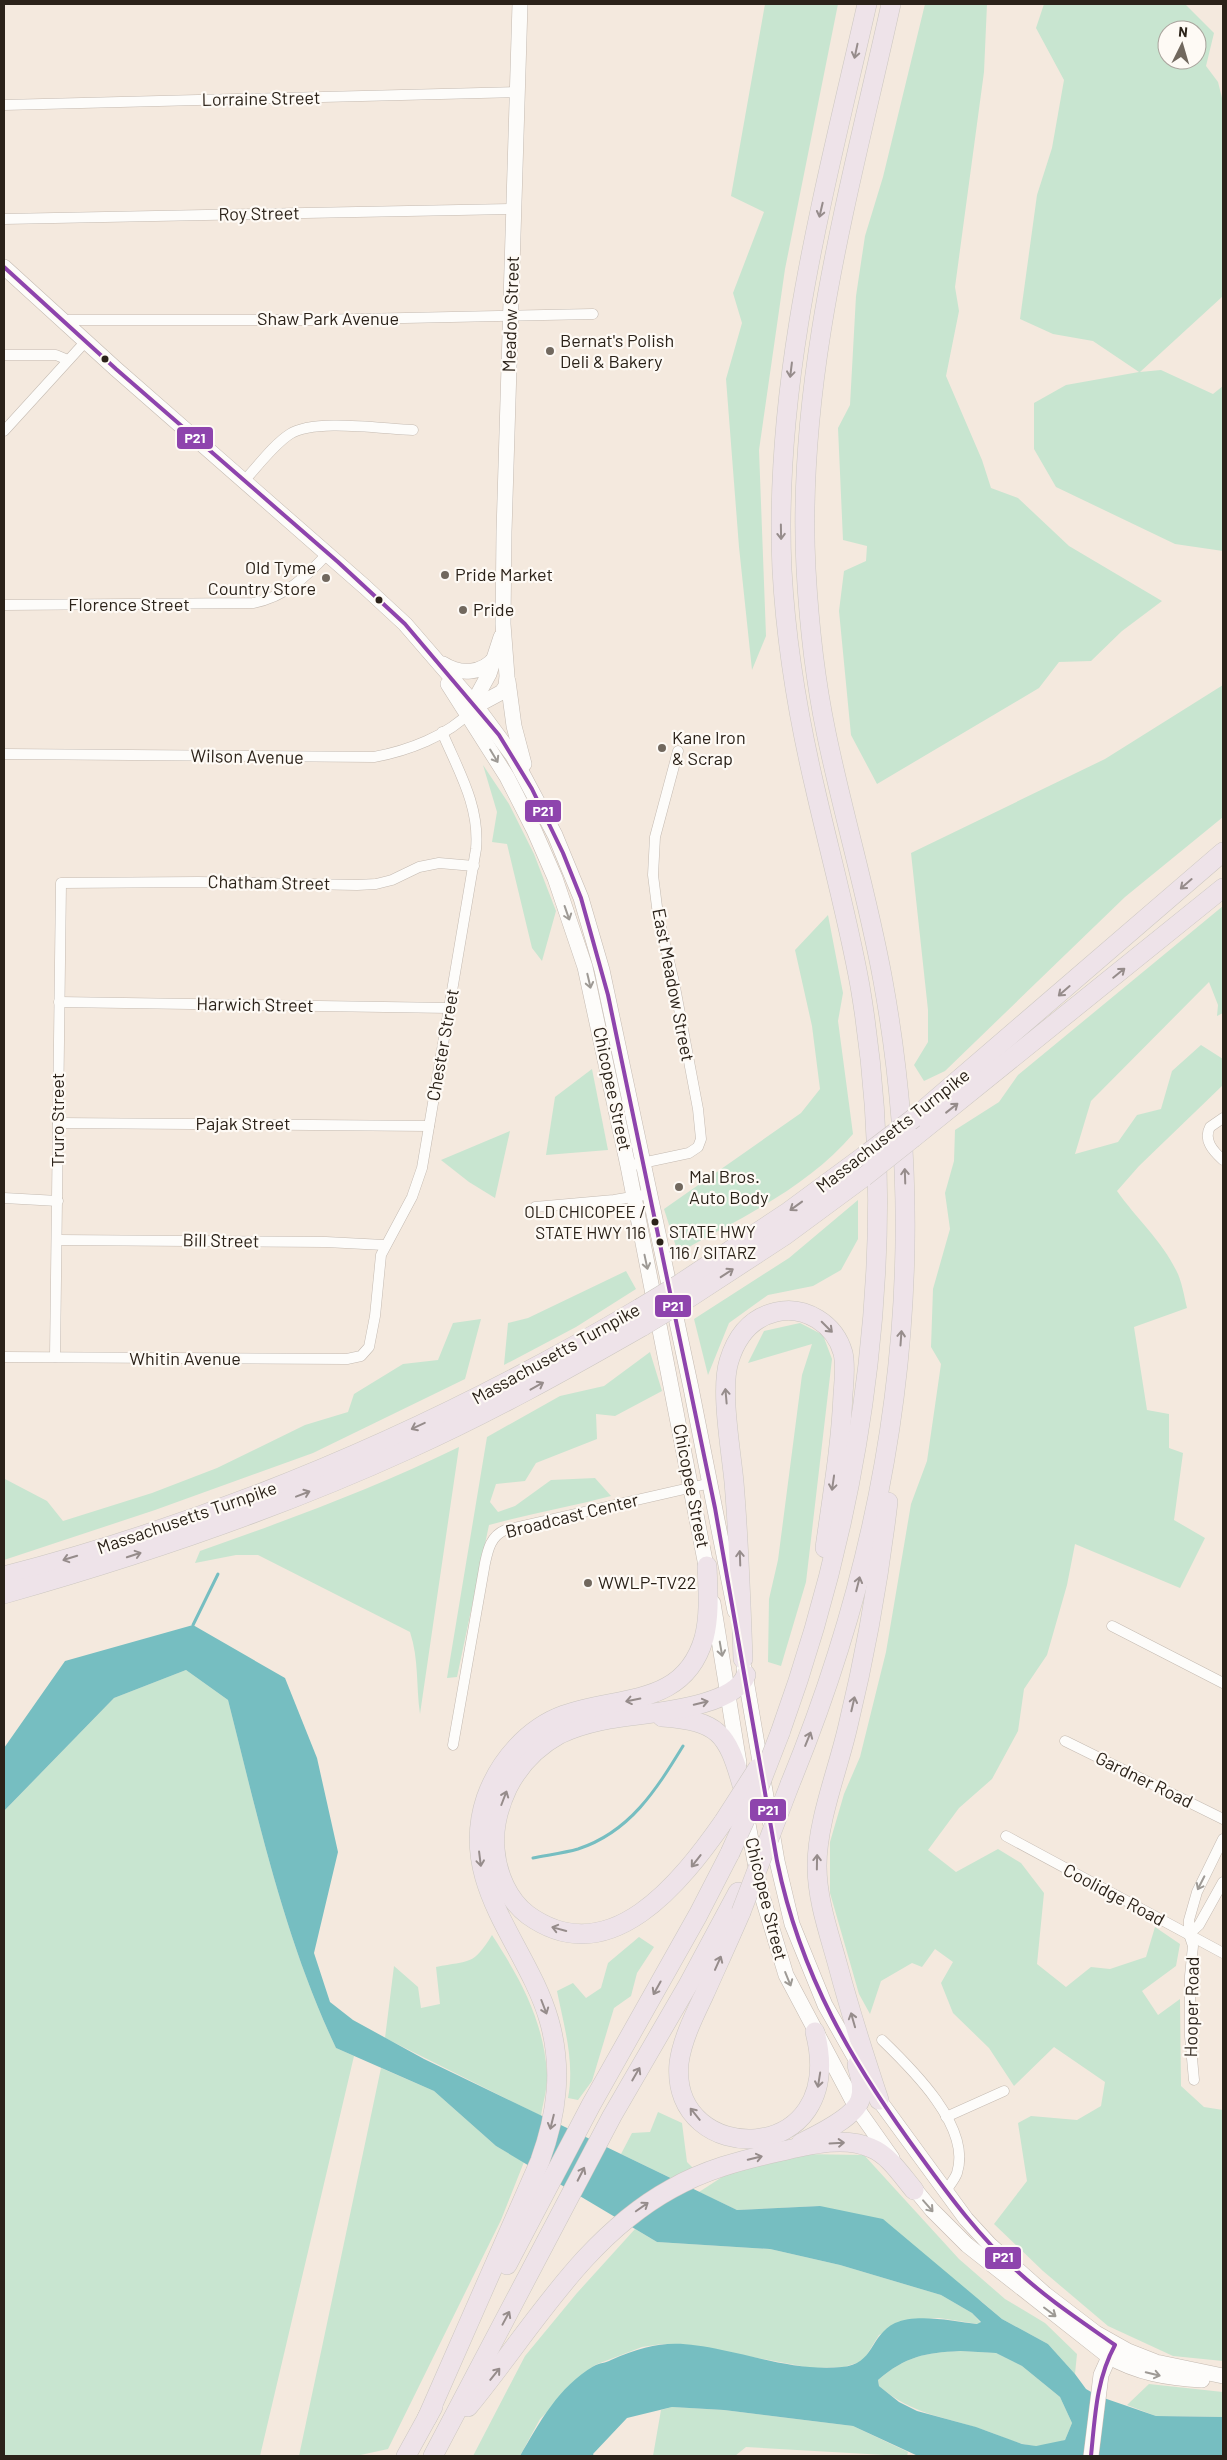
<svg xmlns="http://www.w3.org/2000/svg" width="1227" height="2460" font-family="Barlow,sans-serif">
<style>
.green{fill:#c8e5d0;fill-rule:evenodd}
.water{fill:#76bec1;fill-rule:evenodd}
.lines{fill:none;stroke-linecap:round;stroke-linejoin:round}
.stream{stroke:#76bec1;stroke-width:3}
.street-casing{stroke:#c4bab1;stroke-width:11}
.secondary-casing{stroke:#c4bab1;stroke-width:16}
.highway-casing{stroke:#ccc7c1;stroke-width:20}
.street{stroke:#fdfcfa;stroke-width:10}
.secondary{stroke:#fdfcfa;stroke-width:15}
.highway{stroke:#eee3e9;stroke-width:19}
.highway-bridge-casing{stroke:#ccc7c1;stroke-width:20;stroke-linecap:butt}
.highway-bridge{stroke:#eee3e9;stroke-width:19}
.bus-1-casing{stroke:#fefaf5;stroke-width:8}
.bus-1{stroke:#8e44ad;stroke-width:4}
.oneway{stroke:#968c8b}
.oneway2{stroke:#9e9a95}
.poi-dot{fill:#71685e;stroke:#fefaf5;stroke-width:2}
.bus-dot{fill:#2b2219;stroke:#fefaf5;stroke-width:2}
.labels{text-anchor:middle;stroke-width:4.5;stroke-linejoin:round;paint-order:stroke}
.bus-label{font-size:17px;fill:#2b2219;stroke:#fefaf5;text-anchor:end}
.street-label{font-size:18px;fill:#2b2219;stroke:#fefaf5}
.poi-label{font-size:18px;fill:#2b2219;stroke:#fefaf5;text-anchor:start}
.line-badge{stroke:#fefaf5;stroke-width:2}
.badge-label{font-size:14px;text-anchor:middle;font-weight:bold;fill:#fff}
</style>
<rect width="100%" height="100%" fill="#f4e9de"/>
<!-- green -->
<g class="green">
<polygon points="765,4 838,4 785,269 759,450 766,636 752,670 739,547 726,379 742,323 733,293 764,212 731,196"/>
<polygon points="925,4 987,4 984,72 955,287 959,311 946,376 982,460 991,488 1018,498 1069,546 1162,601 1122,631 1091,661 1059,662 1039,688 877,784 851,735 839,611 844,571 866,561 867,546 843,540 838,428 850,405 856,296 865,236 883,177"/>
<path d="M1044 4H1185L1214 33 1206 66 1218 82 1223 102V296L1140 372 1161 370 1213 394 1223 386V551L1175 544 1056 487 1034 449V403L1066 385 1139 372 1093 341 1053 334 1020 319 1037 195 1052 148 1064 80 1036 28ZM1167 30H1197V60H1167Z"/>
<polygon points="1223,685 1223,817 1125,897 945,1071 924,1081 914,1065 928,1042 928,1010 911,853 1105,759"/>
<polygon points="483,765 509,804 534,854 556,911 542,961 532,948 507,844 492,842 497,812"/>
<path d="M1223 906V1013L1217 1016 1218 1005 1209 982 1091 1101 1075 1154 1118 1142 1137 1115 1161 1109 1172 1071 1201 1045 1223 1059V1085L1139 1166 1117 1191C1136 1218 1162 1241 1176 1270 1182 1281 1184 1296 1187 1308L1134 1327 1147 1410 1169 1414V1448L1183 1453 1174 1520 1205 1538 1180 1588 1075 1544 1067 1585 1047 1655 1024 1689 1018 1731 992 1779 959 1808 928 1850 956 1872 998 1849 1021 1863 1044 1893 1037 1964 1066 1987 1091 1967 1110 1969 1146 1957 1155 1927 1180 1944 1176 1966 1142 1991 1158 2015 1180 1999 1181 2086 1204 2107 1223 2110V2361L1173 2356 1108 2326 1043 2271 994 2224 1027 2181 1018 2123 1031 2116 1077 2120 1101 2106 1105 2082 1054 2047 1014 2086 989 2048 953 2013 941 1983 953 1962 935 1949 922 1967 912 1963 881 1981 870 2014 859 1994 830 1893V1842L844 1794 860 1757 886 1652 911 1504 927 1461 941 1364 931 1347 933 1289 950 1229 945 1193 954 1161 955 1130 999 1102 1018 1075Z"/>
<path d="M828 915 843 993 838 1021 853 1134C807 1188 739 1219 678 1253L664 1209 801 1113 820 1089 812 1026 795 950Z"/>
<polygon points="592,1069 608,1150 546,1155 555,1097"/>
<polygon points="510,1131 495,1198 469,1182 441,1160"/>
<polygon points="858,1200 858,1239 841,1270 813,1286 768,1295 729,1323 708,1375 694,1319 789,1258"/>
<polygon points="626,1271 636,1289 576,1327 504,1365 508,1323 528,1318"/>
<polygon points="481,1319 465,1379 313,1453 155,1510 4,1560 5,1479 47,1501 63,1521 152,1493 217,1468 305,1425 348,1412 354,1394 403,1364 438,1360 453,1323"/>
<polygon points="800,1323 823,1335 832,1359 806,1582 781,1666 768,1662 769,1599 778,1560 802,1375 812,1344 748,1363 764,1331"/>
<path d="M650 1352 662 1391 615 1416 596 1414 597 1439 536 1463 525 1481 496 1484 490 1502 498 1512 515 1506 551 1480 595 1478 611 1496C570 1507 529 1514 489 1525L457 1677 447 1678 487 1437 560 1396 604 1386Z"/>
<path d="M459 1447 420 1714C416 1686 419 1659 410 1632L258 1555H236L195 1563 200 1551C288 1520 375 1488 459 1447Z"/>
<path d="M186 1670 228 1700C258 1818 284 1938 336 2048L354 2056 260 2456H4V1811L114 1698Z"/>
<path d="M492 1935C521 1980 543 2019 547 2073 548 2087 543 2102 541 2116L385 2038 394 1966 418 1987 421 2008 440 2004 436 1967C470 1960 473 1966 492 1935Z"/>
<path d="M639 1937 654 1947 637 1973 631 1996 614 2008 592 2081 578 2100 568 2098C575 2062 564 2026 557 1991L573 1983 586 1998 601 1988 608 1963Z"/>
<polygon points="381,2068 434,2091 496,2146 524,2162 501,2220 388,2449 356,2456 299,2456"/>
<polygon points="658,2112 682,2123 687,2162 693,2168 675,2180 621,2154 632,2133 650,2132"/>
<polygon points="799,2154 864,2155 959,2259 1005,2299 1045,2323 1077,2354 1075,2374 1048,2344 1002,2319 982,2302 820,2206 737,2210 699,2192 733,2170"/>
<polygon points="635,2229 657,2242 770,2249 840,2265 941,2295 972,2313 981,2323 978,2324 939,2318 909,2320 879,2335 863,2361 844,2367 811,2368 688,2345 662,2344 642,2347 595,2365 540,2419 520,2456 473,2456 525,2356 577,2293"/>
<path d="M960 2351 996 2353 1022 2366 1060 2397 1072 2423 1065 2440C1055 2443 1045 2446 1035 2446 1017 2445 1000 2435 984 2430 943 2416 913 2415 879 2386L878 2380C906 2356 925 2353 960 2351Z"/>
<polygon points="1149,2384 1223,2392 1223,2417 1156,2416 1127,2405"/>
<polygon points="672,2407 724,2410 853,2426 908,2452 907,2456 902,2456 746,2447 735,2456 653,2456 661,2410"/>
</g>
<!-- water -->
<path class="water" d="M193 1625 285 1678 317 1758 338 1852 314 1953 330 2002 353 2020 424 2059 737 2210 820 2206 883 2219 1002 2319 1048 2344 1075 2374 1086 2389 1098 2396 1156 2416 1223 2417V2456H918L853 2426 724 2410 672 2407 627 2418 593 2454 594 2456H520C540 2422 558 2387 594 2366 599 2363 606 2363 611 2360 654 2341 676 2340 722 2350 762 2358 800 2371 842 2367 875 2364 869 2336 895 2323 916 2313 954 2321 977 2324L981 2322 972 2313 941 2295 840 2265 770 2249 657 2242 496 2146 434 2091 336 2048C284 1938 258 1818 228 1700L186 1670 114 1698 4 1811V1748L65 1661ZM960 2351 996 2353 1022 2366 1060 2397 1072 2423 1065 2440 1036 2446 1022 2444 976 2427 917 2411 899 2402 879 2386 878 2380C906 2356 925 2353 960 2351Z"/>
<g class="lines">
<!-- stream -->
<g class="stream">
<polyline points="193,1625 218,1574"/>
<path d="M533 1858C548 1855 564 1853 578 1849 630 1832 656 1790 683 1746"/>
</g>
<!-- street casing -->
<g class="street-casing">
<g id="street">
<polyline points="4,105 517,92"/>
<polyline points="4,219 514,209"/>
<polyline points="63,320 311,320 593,314"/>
<polyline points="4,355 56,355 68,360"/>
<polyline points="4,431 86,341"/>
<path d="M244 481C258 466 273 445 290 434 314 418 383 429 413 430"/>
<path d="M4 605 253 603C285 597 306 577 328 553"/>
<path d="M4 754 374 757C407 751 448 736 471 711"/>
<polyline points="59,1002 450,1008"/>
<path d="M1223 1118 1210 1127C1203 1140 1213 1151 1223 1160"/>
<polyline points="58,1123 429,1126"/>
<polyline points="628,1166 689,1153 698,1147 701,1139 698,1109 674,982 658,915 653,875 655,837 678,751"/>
<polyline points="4,1198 58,1201"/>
<polyline points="535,1207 614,1200 650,1194"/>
<polyline points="58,1240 326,1242 384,1245"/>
<path d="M4 1357 347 1359 361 1356 369 1347 375 1316 381 1255 412 1197 422 1168 476 849C480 806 458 770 442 732"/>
<polyline points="55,1357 61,883 198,882 357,885 376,884 392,880 419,867 439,863 474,866"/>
<polyline points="1112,1626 1223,1683"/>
<polyline points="1065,1741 1223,1819"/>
<path d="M453 1745 485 1563C488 1549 491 1536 505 1530L711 1483"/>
<polyline points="1006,1836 1223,1953"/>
<polyline points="1189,1934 1199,1925 1223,1882"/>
<path d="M882 2040C911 2068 972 2127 957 2173 955 2179 949 2186 945 2192"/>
<polyline points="1194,2080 1190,2036 1190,1976 1193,1946 1189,1934 1189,1920 1197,1892 1223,1839"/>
<polyline points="946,2117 1004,2091"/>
</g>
</g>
<!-- secondary casing -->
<g class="secondary-casing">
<g id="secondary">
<polyline points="4,267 116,369 365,587 405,624 476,706 513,756 555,835 581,898 602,970 691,1388 735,1611"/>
<path d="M443 664C460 675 482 674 495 658"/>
<polyline points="508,681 514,726 524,764"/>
<polyline points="448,684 507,777 534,830 555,878 585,967 628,1166 708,1576"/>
<polyline points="476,706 502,692 506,686 507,676 503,624 504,532 520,4"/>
<polyline points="476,706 477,696 489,674 501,637"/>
<polyline points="713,1603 739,1763"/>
<polyline points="744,1668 777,1861 792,1924 825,2005 879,2100 966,2219 989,2244 1045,2294 1096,2333 1128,2351 1156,2362 1223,2376"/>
<polyline points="746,1813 760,1889 786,1975 856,2107 892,2158"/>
<path d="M908 2181 932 2210 967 2245 1108 2356C1137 2373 1168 2378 1202 2380"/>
<polyline points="1091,2456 1101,2375 1113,2348"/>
</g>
</g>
<!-- highway casing -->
<g class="highway-casing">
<g id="highway">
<polyline points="914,1118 1223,852"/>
<polyline points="913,1138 1223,888"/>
<polyline points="681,1283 788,1212 864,1156"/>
<polyline points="686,1300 784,1236 864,1177"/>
<path d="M4 1576C228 1518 441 1426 640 1308"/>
<path d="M4 1594C142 1555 278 1509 409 1449 489 1413 566 1370 643 1326"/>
<path d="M743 1659C741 1600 739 1541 734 1482 731 1450 720 1390 729 1361 736 1338 750 1318 776 1312 805 1305 835 1324 843 1353 846 1366 844 1381 843 1394 841 1445 832 1497 825 1548"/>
<path d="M662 1717C719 1721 727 1733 742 1785"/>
<path d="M780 1733C866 1496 902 1236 860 986 848 919 830 854 815 788 798 716 786 643 782 570 773 377 825 190 867 4"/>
<path d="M790 1784C896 1526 933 1256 883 981 868 897 843 815 826 732 815 679 809 624 806 569 796 376 850 190 891 4"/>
<path d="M724 1821C682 1881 610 1974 528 1915 508 1900 497 1874 495 1849 493 1828 499 1806 508 1787 520 1764 538 1746 560 1734 573 1728 586 1724 600 1721 633 1713 733 1711 746 1675"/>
<path d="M741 1912C729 1940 716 1968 704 1995 694 2016 682 2040 679 2063 669 2169 850 2169 815 2032"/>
<path d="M879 2100C864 2055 850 2011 838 1966 829 1933 817 1900 817 1866 817 1821 838 1770 848 1726 866 1652 879 1578 888 1502"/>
<path d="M801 2143C817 2135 854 2118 860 2100 864 2088 860 2077 857 2065"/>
<polyline points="507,2265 591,2105 698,1915 730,1853"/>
<path d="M468 2407C531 2331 582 2238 671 2189 704 2170 741 2160 778 2152 805 2146 844 2135 871 2148 889 2155 902 2176 914 2190"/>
<path d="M427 2418 540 2161C557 2114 563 2069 549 2020 527 1944 457 1884 486 1798 499 1761 528 1728 564 1715 618 1695 684 1708 704 1638 710 1615 708 1590 707 1566"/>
<polyline points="406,2456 433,2407"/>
<polyline points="433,2456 612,2116 688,1985 738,1892"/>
</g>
</g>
<!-- street -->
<use href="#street" class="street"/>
<!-- secondary -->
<use href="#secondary" class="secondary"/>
<!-- highway -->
<use href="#highway" class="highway"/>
<!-- highway-bridge casing -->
<g class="highway-bridge-casing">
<g id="highway-bridge">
<polyline points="864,1156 914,1118"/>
<polyline points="864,1177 913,1138"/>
<polyline points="640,1308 681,1283"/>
<polyline points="643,1326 686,1300"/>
<polyline points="724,1821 758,1768"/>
<polyline points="730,1853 754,1800 780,1733"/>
<polyline points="741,1912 790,1784"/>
</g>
</g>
<!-- highway-bridge -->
<use href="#highway-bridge" class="highway-bridge"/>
<!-- bus-1 casing -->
<g class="bus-1-casing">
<path id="bus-1" d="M4 267 116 369 338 562 405 624 499 735 532 789 563 853 581 898 608 995 715 1508 777 1861C801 1977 852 2063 921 2157 950 2197 979 2236 1016 2270 1046 2298 1081 2321 1115 2345 1096 2380 1095 2417 1091 2456"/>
</g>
<!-- bus-1 -->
<use href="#bus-1" class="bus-1"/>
</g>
<!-- one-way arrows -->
<defs><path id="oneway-shaft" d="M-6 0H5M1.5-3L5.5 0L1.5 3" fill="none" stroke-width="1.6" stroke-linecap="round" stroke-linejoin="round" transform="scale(1.25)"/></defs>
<g class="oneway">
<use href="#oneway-shaft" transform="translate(856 51) rotate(102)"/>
<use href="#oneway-shaft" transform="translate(821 210) rotate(103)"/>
<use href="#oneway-shaft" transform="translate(791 370) rotate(97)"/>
<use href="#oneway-shaft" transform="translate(781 532) rotate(89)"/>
<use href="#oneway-shaft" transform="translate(1186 884) rotate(139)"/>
<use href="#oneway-shaft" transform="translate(1119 973) rotate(-39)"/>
<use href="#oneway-shaft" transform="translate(1064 991) rotate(139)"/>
<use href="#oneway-shaft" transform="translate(952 1108) rotate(-38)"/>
<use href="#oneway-shaft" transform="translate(905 1176) rotate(-92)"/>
<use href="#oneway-shaft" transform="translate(796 1206) rotate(144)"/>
<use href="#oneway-shaft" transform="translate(727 1273) rotate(-33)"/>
<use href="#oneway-shaft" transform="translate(827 1327) rotate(45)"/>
<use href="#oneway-shaft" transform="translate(901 1338) rotate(-86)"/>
<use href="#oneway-shaft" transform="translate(537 1386) rotate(-29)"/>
<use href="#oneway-shaft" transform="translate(726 1396) rotate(-95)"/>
<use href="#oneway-shaft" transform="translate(418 1426) rotate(155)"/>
<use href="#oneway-shaft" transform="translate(833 1483) rotate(98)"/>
<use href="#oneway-shaft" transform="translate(303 1494) rotate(-21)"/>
<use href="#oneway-shaft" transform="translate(134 1555) rotate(-18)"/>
<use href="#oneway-shaft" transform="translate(70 1558) rotate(163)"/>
<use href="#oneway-shaft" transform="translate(740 1558) rotate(-92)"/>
<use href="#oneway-shaft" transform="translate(858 1584) rotate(-76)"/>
<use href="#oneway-shaft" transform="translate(633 1700) rotate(169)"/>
<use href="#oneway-shaft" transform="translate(701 1703) rotate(-14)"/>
<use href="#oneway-shaft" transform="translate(853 1704) rotate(-77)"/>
<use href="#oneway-shaft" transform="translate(808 1739) rotate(-68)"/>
<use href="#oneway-shaft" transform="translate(504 1798) rotate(-69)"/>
<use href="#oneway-shaft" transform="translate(480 1859) rotate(83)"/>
<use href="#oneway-shaft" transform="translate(696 1861) rotate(128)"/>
<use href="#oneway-shaft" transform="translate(817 1862) rotate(-89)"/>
<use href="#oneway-shaft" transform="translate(559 1929) rotate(-165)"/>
<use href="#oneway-shaft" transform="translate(718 1963) rotate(-66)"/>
<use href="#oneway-shaft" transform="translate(657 1988) rotate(119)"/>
<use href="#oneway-shaft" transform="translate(544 2007) rotate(69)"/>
<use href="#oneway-shaft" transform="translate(853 2020) rotate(-106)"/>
<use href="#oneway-shaft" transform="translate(636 2074) rotate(-60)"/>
<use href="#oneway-shaft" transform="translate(819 2080) rotate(99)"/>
<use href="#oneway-shaft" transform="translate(695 2114) rotate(-129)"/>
<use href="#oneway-shaft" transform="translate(552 2122) rotate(104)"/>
<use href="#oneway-shaft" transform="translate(837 2143) rotate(-3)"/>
<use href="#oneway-shaft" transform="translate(755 2158) rotate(-14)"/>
<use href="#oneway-shaft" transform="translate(581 2174) rotate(-63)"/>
<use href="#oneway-shaft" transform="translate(642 2207) rotate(-35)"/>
<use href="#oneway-shaft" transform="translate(506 2318) rotate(-62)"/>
<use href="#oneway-shaft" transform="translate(495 2374) rotate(-51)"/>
</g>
<g class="oneway2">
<use href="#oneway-shaft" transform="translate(494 756) rotate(59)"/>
<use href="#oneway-shaft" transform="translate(567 913) rotate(71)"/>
<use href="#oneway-shaft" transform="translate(589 981) rotate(77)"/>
<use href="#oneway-shaft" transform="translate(646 1262) rotate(78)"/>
<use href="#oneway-shaft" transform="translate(721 1649) rotate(80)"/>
<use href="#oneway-shaft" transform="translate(1201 1883) rotate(117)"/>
<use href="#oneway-shaft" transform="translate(788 1979) rotate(68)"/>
<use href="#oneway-shaft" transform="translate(928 2206) rotate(49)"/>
<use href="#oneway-shaft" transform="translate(1050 2312) rotate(37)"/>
<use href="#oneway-shaft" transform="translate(1153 2374) rotate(14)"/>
</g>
<!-- markers -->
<g class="poi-dot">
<circle cx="550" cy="351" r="5"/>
<circle cx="445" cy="575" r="5"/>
<circle cx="326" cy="578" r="5"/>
<circle cx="463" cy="610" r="5"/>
<circle cx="662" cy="748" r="5"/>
<circle cx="679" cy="1187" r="5"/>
<circle cx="588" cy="1583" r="5"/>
</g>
<g class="bus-dot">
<circle cx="105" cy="359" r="4.5"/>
<circle cx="379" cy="600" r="4.5"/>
<circle cx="655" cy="1222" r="4.5"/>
<circle cx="660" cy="1242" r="4.5"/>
</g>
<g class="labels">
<!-- bus labels -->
<g class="bus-label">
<text x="646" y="1218">OLD CHICOPEE /<tspan x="646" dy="21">STATE HWY 116</tspan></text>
<text x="669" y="1238" text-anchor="start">STATE HWY<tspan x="669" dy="21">116 / SITARZ</tspan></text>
</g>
<!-- street labels -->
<g class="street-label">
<text transform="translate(261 99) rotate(-1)" y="6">Lorraine Street</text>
<text transform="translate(259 214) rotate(-1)" y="6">Roy Street</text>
<text transform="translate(511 314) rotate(-88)" y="6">Meadow Street</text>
<text x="328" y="325">Shaw Park Avenue</text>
<text x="129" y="611">Florence Street</text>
<text transform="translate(247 757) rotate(1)" y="6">Wilson Avenue</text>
<text transform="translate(269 883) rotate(1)" y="6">Chatham Street</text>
<text transform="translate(673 985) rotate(79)" y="6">East Meadow Street</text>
<text transform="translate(255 1005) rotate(1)" y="6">Harwich Street</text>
<text transform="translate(443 1045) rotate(-80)" y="6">Chester Street</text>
<text transform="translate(612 1089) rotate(78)" y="6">Chicopee Street</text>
<text transform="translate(58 1120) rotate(-90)" y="6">Truro Street</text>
<text x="243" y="1130">Pajak Street</text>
<text transform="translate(893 1131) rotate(-38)" y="6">Massachusetts Turnpike</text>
<text transform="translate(221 1241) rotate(1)" y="6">Bill Street</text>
<text transform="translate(556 1354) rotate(-29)" y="6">Massachusetts Turnpike</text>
<text x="185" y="1365">Whitin Avenue</text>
<text transform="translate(691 1486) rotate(79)" y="6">Chicopee Street</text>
<text transform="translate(572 1516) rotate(-14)" y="6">Broadcast Center</text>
<text transform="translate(187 1518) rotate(-19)" y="6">Massachusetts Turnpike</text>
<text transform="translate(1144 1780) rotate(26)" y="6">Gardner Road</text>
<text transform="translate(1114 1895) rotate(28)" y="6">Coolidge Road</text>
<text transform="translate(766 1899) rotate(76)" y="6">Chicopee Street</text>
<text transform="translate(1192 2007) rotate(-89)" y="6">Hooper Road</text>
</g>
<!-- poi labels -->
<g class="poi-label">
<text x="560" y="347">Bernat's Polish<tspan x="560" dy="21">Deli &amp; Bakery</tspan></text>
<text x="316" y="574" text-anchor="end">Old Tyme<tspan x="316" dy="21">Country Store</tspan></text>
<text x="455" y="581">Pride Market</text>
<text x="473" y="616">Pride</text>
<text x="672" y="744">Kane Iron<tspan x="672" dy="21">&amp; Scrap</tspan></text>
<text x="689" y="1183">Mal Bros.<tspan x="689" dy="21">Auto Body</tspan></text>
<text x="598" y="1589">WWLP-TV22</text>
</g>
</g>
<g class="line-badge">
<rect x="176" y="426" width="38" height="24" rx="5" fill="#8e44ad"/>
<rect x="524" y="799" width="38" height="24" rx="5" fill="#8e44ad"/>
<rect x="654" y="1294" width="38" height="24" rx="5" fill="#8e44ad"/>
<rect x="749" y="1798" width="38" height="24" rx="5" fill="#8e44ad"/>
<rect x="984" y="2246" width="38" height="24" rx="5" fill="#8e44ad"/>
</g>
<g class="badge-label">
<text x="195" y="443">P21</text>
<text x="543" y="816">P21</text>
<text x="673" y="1311">P21</text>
<text x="768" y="1815">P21</text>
<text x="1003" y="2262">P21</text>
</g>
<!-- border -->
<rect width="1227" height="2460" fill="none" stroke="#2b2219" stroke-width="10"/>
<!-- north arrow -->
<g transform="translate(1182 45) rotate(5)"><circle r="24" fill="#fefaf5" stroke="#aaa49d"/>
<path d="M0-4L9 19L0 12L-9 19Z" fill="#71685e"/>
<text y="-8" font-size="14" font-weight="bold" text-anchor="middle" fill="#2b2219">N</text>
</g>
</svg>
